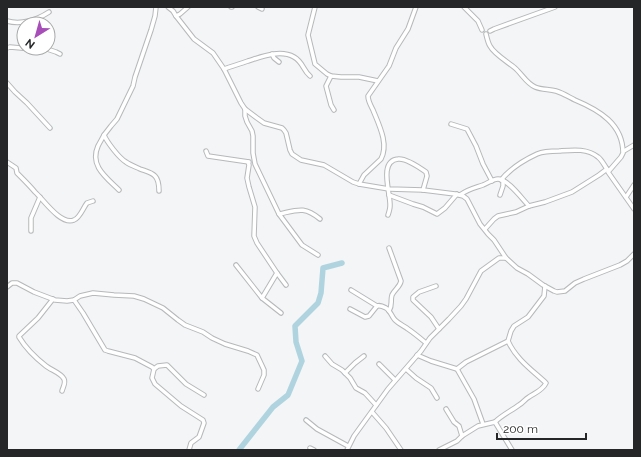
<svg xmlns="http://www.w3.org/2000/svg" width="641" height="457" font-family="Raleway,sans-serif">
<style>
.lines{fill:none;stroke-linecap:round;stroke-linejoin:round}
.river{stroke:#b0d4df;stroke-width:5.5}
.minor-casing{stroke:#b6b8ba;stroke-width:5.5}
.minor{stroke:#fff;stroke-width:3.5}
</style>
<rect width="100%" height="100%" fill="#f3f5f7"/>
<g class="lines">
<!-- river -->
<polyline class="river" points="239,450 273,407 288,395 302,361 296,342 295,326 318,303 321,293 323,268 342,263"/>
<!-- minor casing -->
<g class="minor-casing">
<g id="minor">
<path d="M156 7 155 16 151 30 135 77 133 86 117 119 111 126 104 135C107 142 119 158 126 162 130 165 136 167 140 169 145 171 151 172 155 176 159 180 159 186 159 191"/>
<polyline points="168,7 173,11 176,16 194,39 213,53 224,69 241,103 245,109 257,118 264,123 282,128 284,130 286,133 290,150 292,154 301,160 324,165 353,182 359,184 389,189 423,190 455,194 463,196 467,199 480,224 488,234 494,240 506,258"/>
<polyline points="231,7 232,7"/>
<polyline points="258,7 262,9"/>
<polyline points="315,7 308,35 315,64 327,74 331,76 341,77 359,77 378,81"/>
<polyline points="464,7 478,21 482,30"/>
<polyline points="176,16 180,14 188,7"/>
<path d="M7 21C21 25 37 20 49 12"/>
<polyline points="490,31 494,29 555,7"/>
<path d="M486 34C487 38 488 43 490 46 494 54 508 62 515 68 522 74 526 83 535 87 542 90 549 89 556 91 563 93 569 97 575 100 599 110 623 124 623 153L621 157 608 172 634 209"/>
<polyline points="7,48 10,47 32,49 44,48 56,52 60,54"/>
<polyline points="272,54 274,58 279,62"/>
<path d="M224 69C232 66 240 64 248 61 261 57 280 49 294 57 303 62 303 70 310 76"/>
<polyline points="331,76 326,86 331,105 334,110"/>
<polyline points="7,83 15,92 27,103 50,128"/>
<polyline points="245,109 245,116 247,122 252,131 253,136 253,153 255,164 279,214 302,245 318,255"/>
<polyline points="451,124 467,129 476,146 483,164 492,181"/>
<path d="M104 135C102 139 100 142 98 146 89 166 107 178 119 190"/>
<polyline points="206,151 208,156 249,162"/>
<polyline points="624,151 634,145"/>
<path d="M7 162 16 168 17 173 20 176C25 181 30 186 35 192 43 199 61 226 74 220 80 218 83 208 87 203L93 201"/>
<polyline points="248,162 249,165 247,178 249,187 255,207 254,236 257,243 277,273 286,285"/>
<path d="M501 180C510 169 524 160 537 154 544 151 552 151 559 151 572 150 587 148 598 157 602 160 604 165 607 169"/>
<path d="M359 184 364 175 381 159C389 144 379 125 373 110 371 106 368 101 368 96L389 66 396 48 408 29 416 7"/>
<polyline points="389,195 413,204 423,207 437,214 445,208 457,194"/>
<path d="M460 195C468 189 474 188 483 185 488 183 493 179 498 179 508 179 522 199 529 206"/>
<polyline points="500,195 503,186 503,180"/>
<polyline points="626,197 634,185"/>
<path d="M279 214C298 210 304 206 320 219"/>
<path d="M388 215C389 212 390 209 390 206 391 194 378 161 398 159 406 158 419 167 426 172L427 176 423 190"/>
<polyline points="485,229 494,219 498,216 516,212 529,206 545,202 572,192 599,175 607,169"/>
<polyline points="31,231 31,218 40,197"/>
<path d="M389 248 401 281C400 287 395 289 392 295 390 301 393 304 389 311"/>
<polyline points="236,265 262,298"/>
<polyline points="277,273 262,298 281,313"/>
<polyline points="436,286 419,292 413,297 413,300 431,317 439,329"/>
<polyline points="7,287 12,283 17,283 34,292 55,300 67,301 74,300 80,296 93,293 114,295 134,296 144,299 163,308 178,320 185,325 203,332 212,338 225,344 248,351 257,355 264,370 264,375 258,389"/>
<polyline points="351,290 377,306"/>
<path d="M53 299 38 318 19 336V337C25 347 37 359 46 366 51 370 61 373 64 379 66 383 63 387 62 391"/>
<polyline points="74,300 83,313 105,350 108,351 135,358 152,367 154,369 152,378 155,384 181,406 203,420 204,423 199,437 191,443 189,450"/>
<path d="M350 309 365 317 369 316 377 306C380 305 382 306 386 308 391 311 391 316 395 320 399 324 404 326 408 329 414 333 420 338 426 343"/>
<polyline points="417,355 431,361 457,369 466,362 508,341 511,331 514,326 528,317 544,296 545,286"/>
<polyline points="325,356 332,364 342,370 350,378 356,388 365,393 376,405"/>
<polyline points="379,364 395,380"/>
<polyline points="154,369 158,366 167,365 186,384 204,395"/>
<polyline points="406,369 416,378 431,388 437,398"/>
<polyline points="457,369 474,399 483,424"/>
<polyline points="345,373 355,363 364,356"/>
<polyline points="446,409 454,422 459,426 462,436"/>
<polyline points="372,412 386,428 401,450"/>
<polyline points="306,420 317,429 348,446"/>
<path d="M495 422C502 415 511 411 519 405 523 403 525 399 529 397 535 393 543 390 546 383 532 370 516 359 508 341"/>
<polyline points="310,448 314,450"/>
<polyline points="347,450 354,436 388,389 421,351 430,338 449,319 461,306 466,299 481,271 499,258 506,258 517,268 528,274 543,285 554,291 557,292 565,291 575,283 584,279 620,265 627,261 634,254"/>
<polyline points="439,450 457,441 462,436 478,426 495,422 512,450"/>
</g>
</g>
<!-- minor -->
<use href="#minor" class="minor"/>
</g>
<!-- border -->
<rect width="641" height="457" fill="none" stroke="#252627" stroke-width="16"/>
<!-- north arrow -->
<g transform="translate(36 36) rotate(217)"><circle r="19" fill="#ffffff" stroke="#a8a8a9"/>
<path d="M0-3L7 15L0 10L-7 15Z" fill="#a74eb9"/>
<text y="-6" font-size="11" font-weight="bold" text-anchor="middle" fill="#252627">N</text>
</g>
<!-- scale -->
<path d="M497 433v6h89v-6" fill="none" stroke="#252627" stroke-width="2"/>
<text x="503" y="433" font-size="12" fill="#252627" stroke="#ffffff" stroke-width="3" paint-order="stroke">200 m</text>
</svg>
